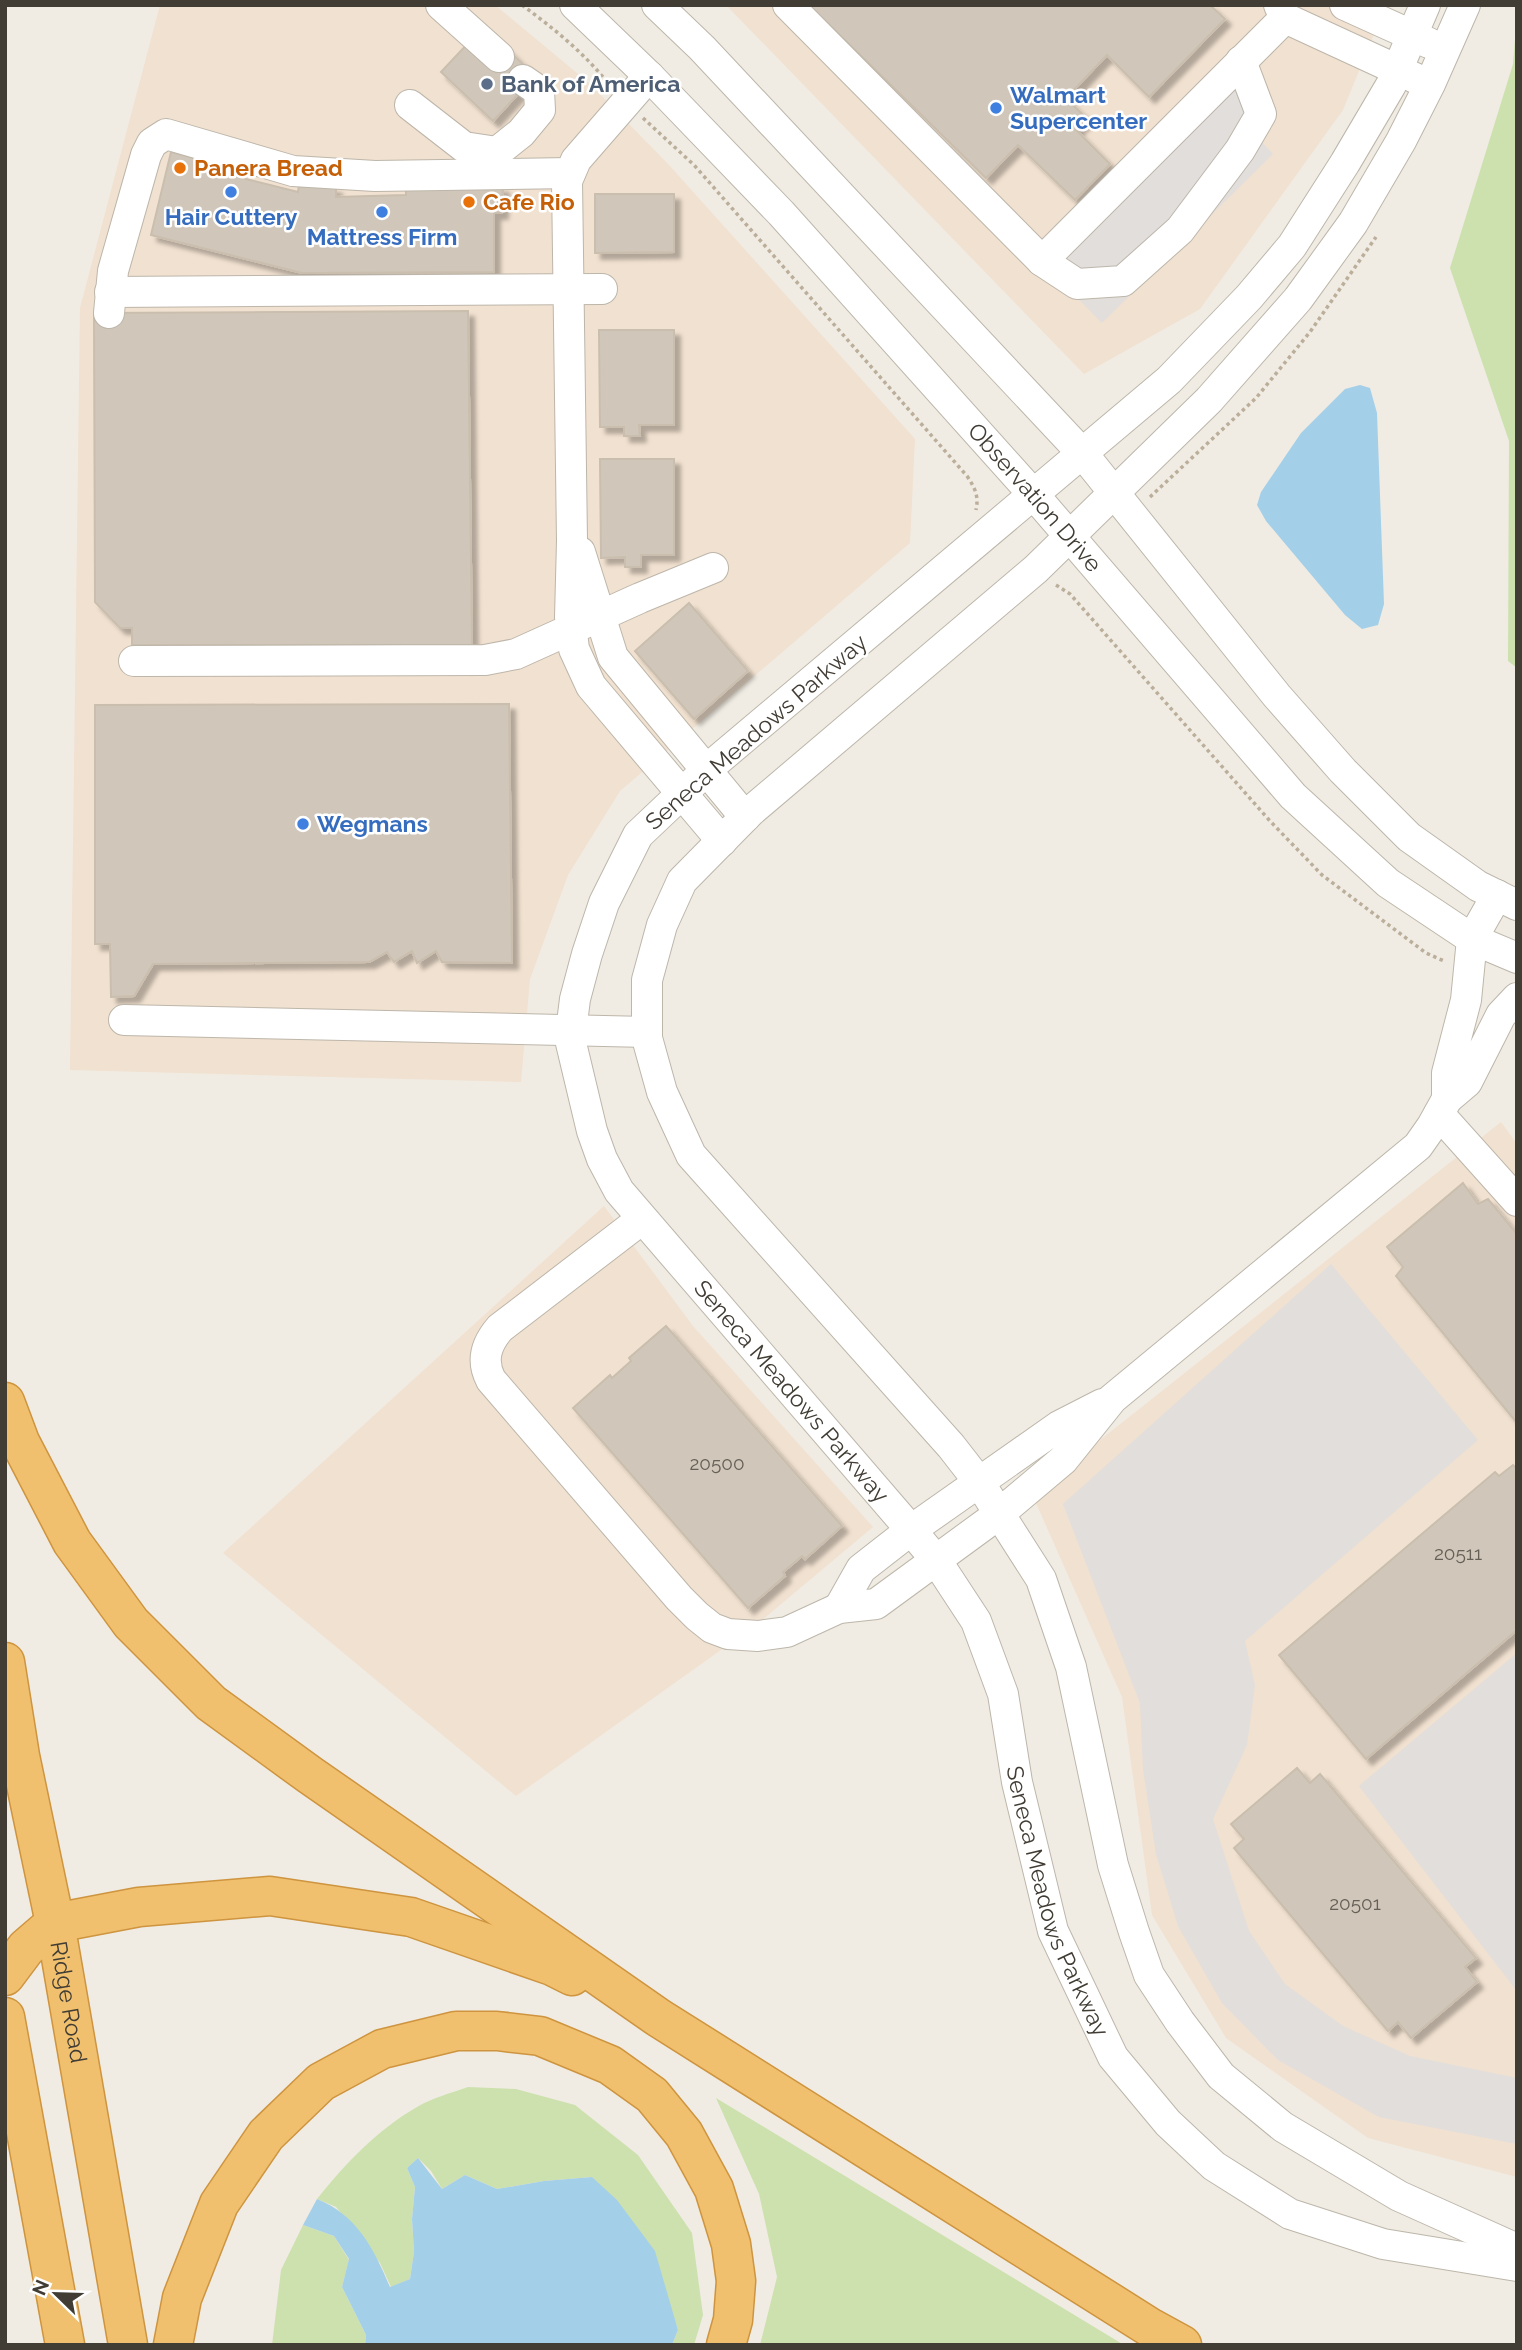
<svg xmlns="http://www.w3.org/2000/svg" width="1522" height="2350" font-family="Raleway,sans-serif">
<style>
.commercial{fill:#f1e1d0}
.green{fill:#cde1af}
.parking{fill:#e1dedc}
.water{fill:#a4cfe8}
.building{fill:#d0c7ba;stroke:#cabeae;stroke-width:2;filter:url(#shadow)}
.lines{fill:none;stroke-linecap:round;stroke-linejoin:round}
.minor-casing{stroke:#bdb6aa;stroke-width:32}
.highway-casing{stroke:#ce943f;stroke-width:41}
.path{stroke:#bbae9a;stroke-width:3.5;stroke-dasharray:3.5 3.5;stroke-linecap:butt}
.minor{stroke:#fff;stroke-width:30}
.highway{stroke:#f0c06e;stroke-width:38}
.service-dot{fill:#5c6f8a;stroke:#fff;stroke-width:2.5}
.shop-dot{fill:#3f7fe0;stroke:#fff;stroke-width:2.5}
.food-dot{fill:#e8710a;stroke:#fff;stroke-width:2.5}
.labels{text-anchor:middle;stroke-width:5;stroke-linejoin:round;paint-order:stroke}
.number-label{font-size:19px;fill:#655f56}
.service-label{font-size:23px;font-weight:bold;fill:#4e5e75;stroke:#fff;text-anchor:start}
.shop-label{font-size:23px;font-weight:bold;fill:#366cbe;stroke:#fff;text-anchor:start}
.food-label{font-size:23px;font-weight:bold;fill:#c56008;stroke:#fff;text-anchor:start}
.street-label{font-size:23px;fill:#413c34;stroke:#fff}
</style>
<defs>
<filter id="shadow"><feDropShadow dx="6" dy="6" stdDeviation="2" flood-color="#0004"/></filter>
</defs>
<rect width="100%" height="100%" fill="#f0ece3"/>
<!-- commercial -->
<g class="commercial">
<polygon points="160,5 495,5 589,83 669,165 915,439 910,543 620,791 568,875 530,979 521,1082 70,1070 80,308"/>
<polygon points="726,5 1386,5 1343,110 1200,309 1084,374"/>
<polygon points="1501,1122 1517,1144 1517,2177 1368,2138 1226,2038 1152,1915 1122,1697 1032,1494"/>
<polygon points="604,1206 693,1326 873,1527 756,1625 516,1796 223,1553"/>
</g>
<!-- green -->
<g class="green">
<polygon points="1517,14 1517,668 1508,661 1509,441 1450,268 1513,64"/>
<path d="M468 2087 516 2089 575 2105 638 2155 692 2233 703 2315 694 2345H672L678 2330 666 2294 592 2177 544 2181 497 2189 465 2175 442 2189 431 2171 418 2158 407 2168 415 2187 412 2219 414 2252 410 2279 391 2287 380 2263 336 2207 317 2199C345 2164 377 2130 417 2107 432 2098 451 2093 468 2087Z"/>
<polygon points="716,2098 1124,2345 760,2345 777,2277 759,2194"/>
<polygon points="303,2225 334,2236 349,2260 342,2287 366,2335 365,2345 272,2345 281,2270"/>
</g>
<!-- parking -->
<g class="parking">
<polygon points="1230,86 1271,128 1260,140 1273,154 1102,323 1048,268"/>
<polygon points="1331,1264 1478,1440 1245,1641 1255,1685 1247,1745 1213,1819 1249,1931 1285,1984 1343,2026 1410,2056 1517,2078 1517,2144 1379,2117 1278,2060 1222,2003 1178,1926 1156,1854 1143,1769 1140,1703 1063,1504"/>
<polygon points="1517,1653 1517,1991 1359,1786"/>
</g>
<!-- water -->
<g class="water">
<polygon points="1360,385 1370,388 1377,413 1384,604 1378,625 1362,629 1345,615 1266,521 1257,505 1261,492 1301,433 1345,389"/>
<path d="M418 2158 442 2189 465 2175 497 2189 544 2181 592 2177 617 2200 655 2251 678 2330 672 2345H365L366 2335 342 2287 349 2259 334 2236 303 2225 317 2199C357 2215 374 2249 390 2287L410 2279 414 2252 412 2219 415 2187 407 2168Z"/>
</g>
<!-- building -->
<g class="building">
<polygon points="809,5 1210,5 1225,19 1149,97 1107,55 1066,98 1087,119 1076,130 1110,164 1075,200 1018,145 986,178"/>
<polygon points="470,41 506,48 531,72 520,92 493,121 441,72"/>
<polygon points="171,152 232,168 230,175 298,192 299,185 336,188 336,197 406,195 406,187 503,187 502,213 494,213 494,272 302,273 151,235"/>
<polygon points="595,194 674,194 674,252 595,253"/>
<polygon points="468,311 472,645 132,645 132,628 120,628 95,602 94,313"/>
<polygon points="599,330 674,330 674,425 639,425 640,436 624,436 624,427 600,427"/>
<polygon points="600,459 674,459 674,555 641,555 641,567 625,567 625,557 601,558"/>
<polygon points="689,603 748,671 694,719 635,651"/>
<polygon points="509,704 512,963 442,962 436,951 417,963 412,951 394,962 387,952 369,962 153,964 134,996 111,997 110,944 95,944 95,705"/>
<polygon points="1463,1183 1478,1204 1488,1199 1517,1234 1517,1423 1396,1276 1403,1267 1387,1247"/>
<polygon points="666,1326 842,1526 805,1559 802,1556 783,1572 785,1576 748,1608 573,1408 610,1375 612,1378 631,1361 629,1358"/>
<polygon points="1513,1465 1517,1469 1517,1630 1366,1759 1279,1655 1495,1472 1499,1476"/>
<polygon points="1297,1768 1310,1783 1320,1774 1476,1958 1465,1967 1477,1982 1411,2038 1398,2022 1388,2031 1234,1848 1244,1839 1231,1824"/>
</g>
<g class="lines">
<!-- minor casing -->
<g class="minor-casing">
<g id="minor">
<polyline points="441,5 499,57"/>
<path id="s1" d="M575 5 649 76 781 213 1034 495 1293 796 1388 883 1472 939 1517 958"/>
<polyline points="657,5 702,48 1083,454 1277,696 1343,771 1409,837 1478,886 1517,905"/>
<polyline points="788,5 1042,261 1285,18"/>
<polyline points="1279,5 1285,18 1415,78"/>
<polyline points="1345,5 1429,43"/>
<path id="s2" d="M1425 5 1391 85 1345 163 1292 246 1249 297 1169 380 712 765 638 835 604 903 587 954 575 999 570 1039 592 1131 602 1159 619 1191 911 1530 936 1560 976 1621 1003 1694 1017 1782 1053 1931 1113 2057 1168 2123 1214 2166 1290 2214 1383 2244 1517 2266"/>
<polyline points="1465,5 1430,84 1401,141 1353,223 1298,299 1209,400 1036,569 751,811 682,881 662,925 647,980 647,1038 662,1092 691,1155 951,1446 979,1482 1041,1579 1071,1667 1113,1865 1134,1932 1149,1975 1180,2022 1221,2076 1283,2127 1399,2196 1517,2249"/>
<polyline points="649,76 576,160 567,181 572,541 570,617 574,649 591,686 722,841"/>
<polyline points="410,105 464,147 497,152 521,133 540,110 539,91 523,80"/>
<polyline points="1042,261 1077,284 1123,281 1180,230 1240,150 1261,114 1241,61"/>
<polyline points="110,292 602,289"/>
<polyline points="109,313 113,271 146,155 152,143 166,134 293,171 375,176 570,173"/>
<polyline points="580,552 613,657 745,817"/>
<polyline points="134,661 485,660 516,654 640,598 713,568"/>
<polyline points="1497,895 1472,939 1466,1000 1447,1073 1447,1099 1467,1082 1501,1015 1517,998"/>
<polyline points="124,1020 647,1032"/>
<polyline points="1439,1114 1517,1201"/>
<path d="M642 1219 500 1328C486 1344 481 1361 491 1380L679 1598 697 1616 712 1628 728 1634 758 1636 787 1632 839 1608 876 1604 999 1514 1063 1460 1112 1399 1418 1146 1432 1126 1447 1099"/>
<polyline points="839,1608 861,1569 911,1530 1059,1426 1102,1404"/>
</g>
</g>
<!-- highway casing -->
<g class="highway-casing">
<g id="highway">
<polyline points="5,1402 20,1442 72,1542 131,1623 211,1703 310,1775 659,2018 1151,2328 1182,2345"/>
<path id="s3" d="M5 1662 20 1756 55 1923 128 2345"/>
<polyline points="5,1976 26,1948 55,1923 139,1907 270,1896 411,1917 552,1966 572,1976"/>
<polyline points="5,2017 65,2345"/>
<polyline points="173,2345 182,2298 219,2204 266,2135 321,2082 382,2049 456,2031 497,2031 540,2036 610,2065 652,2095 684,2134 714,2189 731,2244 736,2281 733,2320 726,2345"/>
</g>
</g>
<!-- path -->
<g class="path">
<path d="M522 5C553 28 587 55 610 86"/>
<path d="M643 118 694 165 967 476C975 488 979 496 976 510"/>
<polyline points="1150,497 1256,398 1310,332 1376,237"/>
<polyline points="1056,585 1070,594 1270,821 1322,875 1426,953 1444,961"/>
</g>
<!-- minor -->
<use href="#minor" class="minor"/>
<!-- highway -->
<use href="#highway" class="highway"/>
</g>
<!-- markers -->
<circle class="service-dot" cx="487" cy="84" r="7"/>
<g class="shop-dot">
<circle cx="996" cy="108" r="7"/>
<circle cx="231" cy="192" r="7"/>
<circle cx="382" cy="212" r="7"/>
<circle cx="303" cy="824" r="7"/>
</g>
<g class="food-dot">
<circle cx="180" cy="168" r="7"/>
<circle cx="469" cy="202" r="7"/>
</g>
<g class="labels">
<!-- number labels -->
<g class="number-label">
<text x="717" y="1470">20500</text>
<text x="1458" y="1560">20511</text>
<text x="1355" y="1910">20501</text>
</g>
<!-- service labels -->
<g class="service-label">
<text x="501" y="92">Bank of America</text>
</g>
<!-- shop labels -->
<g class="shop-label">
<text x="1010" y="103">Walmart<tspan x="1010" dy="26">Supercenter</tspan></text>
<text x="231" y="225" text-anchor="middle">Hair Cuttery</text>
<text x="382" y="245" text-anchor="middle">Mattress Firm</text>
<text x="317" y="832">Wegmans</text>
</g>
<!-- food labels -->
<g class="food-label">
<text x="194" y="176">Panera Bread</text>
<text x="483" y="210">Cafe Rio</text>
</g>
<!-- street labels -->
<g class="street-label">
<text dy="8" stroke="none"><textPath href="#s1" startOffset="674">Observation Drive</textPath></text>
<text transform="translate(756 732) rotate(-41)" y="8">Seneca Meadows Parkway</text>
<text dy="8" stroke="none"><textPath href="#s2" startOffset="1799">Seneca Meadows Parkway</textPath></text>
<text dy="8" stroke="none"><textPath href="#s2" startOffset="2387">Seneca Meadows Parkway</textPath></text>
<text dy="8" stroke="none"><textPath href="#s3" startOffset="346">Ridge Road</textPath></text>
</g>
</g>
<!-- border -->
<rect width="1522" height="2350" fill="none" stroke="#413c34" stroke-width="14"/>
<!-- north arrow -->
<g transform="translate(56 2294) rotate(293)" stroke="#ffffff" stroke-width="5" paint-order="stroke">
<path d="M0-5L12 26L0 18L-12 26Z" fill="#413c34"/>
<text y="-10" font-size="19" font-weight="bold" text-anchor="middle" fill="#413c34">N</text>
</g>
</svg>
